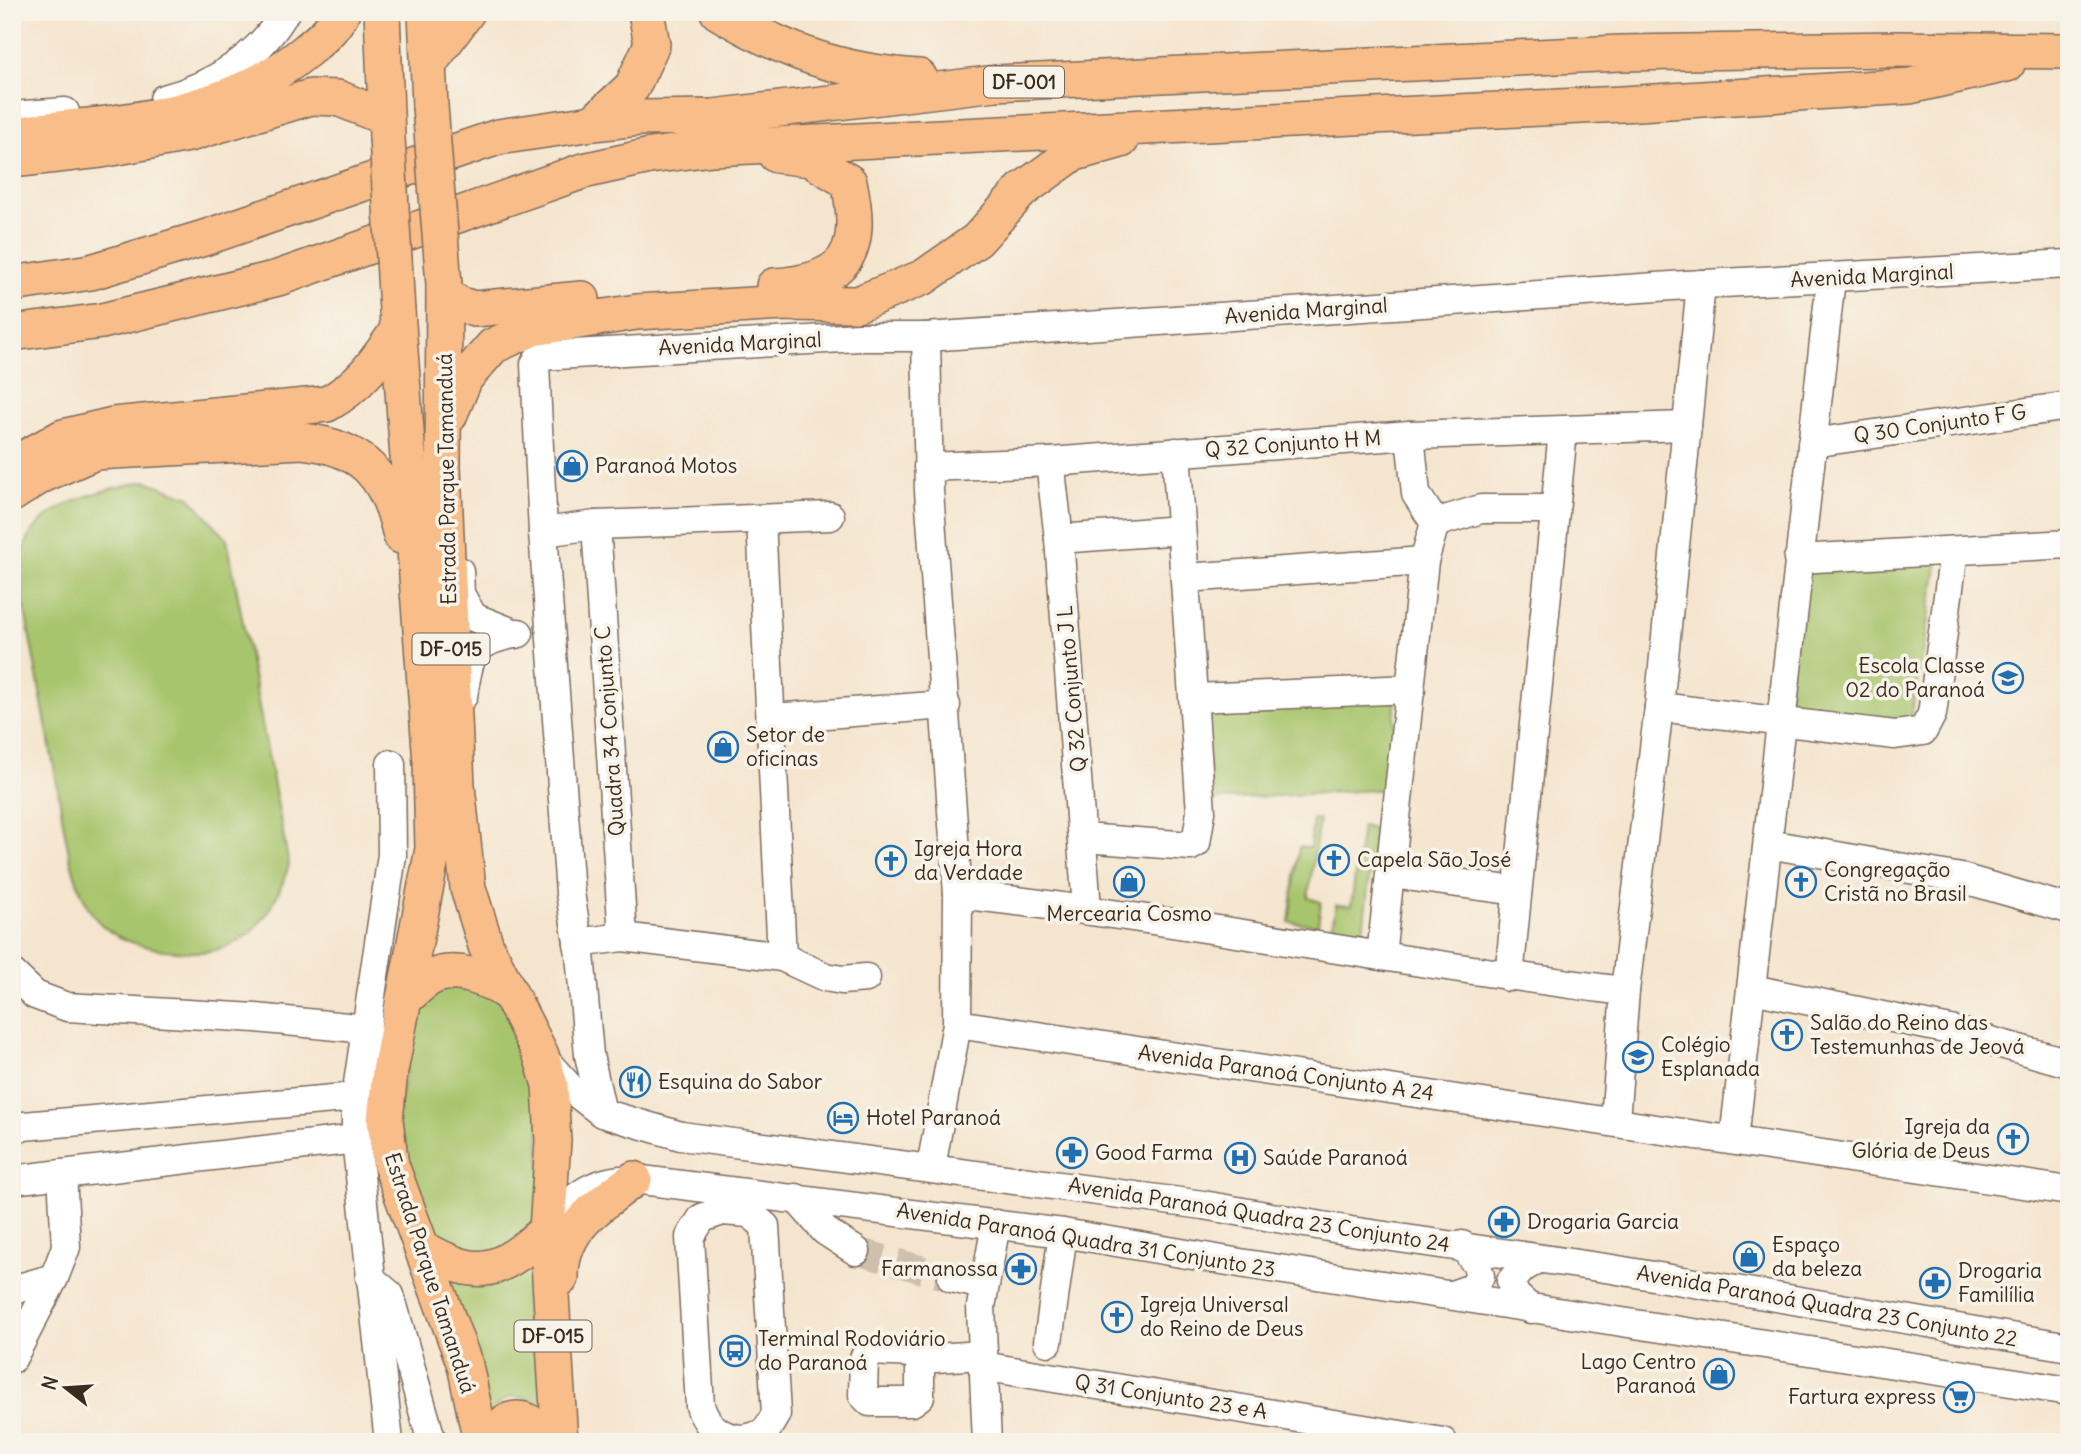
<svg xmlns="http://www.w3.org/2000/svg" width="2081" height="1454" font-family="Delius,sans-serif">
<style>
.green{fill:#a7c56c;stroke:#717845;stroke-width:2}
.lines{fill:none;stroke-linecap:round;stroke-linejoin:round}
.minor-tunnel{stroke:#d0c0ab;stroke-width:28;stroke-dasharray:28 14;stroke-linecap:butt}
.minor-casing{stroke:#7c6b5c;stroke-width:31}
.major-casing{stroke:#7c6b5c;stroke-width:38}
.minor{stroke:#fff;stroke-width:28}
.major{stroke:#f8bd89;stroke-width:35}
.major-bridge-casing{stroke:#7c6b5c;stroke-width:38;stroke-linecap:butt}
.major-bridge{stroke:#f8bd89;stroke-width:35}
.labels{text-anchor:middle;stroke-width:7;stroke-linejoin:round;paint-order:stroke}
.shield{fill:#f7f3e8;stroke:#73665b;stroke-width:2}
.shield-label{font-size:19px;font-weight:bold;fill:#3b2a1e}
.street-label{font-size:21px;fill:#3b2a1e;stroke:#f7f3e8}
.poi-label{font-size:21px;fill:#3b2a1e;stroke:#f7f3e8;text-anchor:start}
</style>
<rect width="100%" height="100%" fill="#f7f3e8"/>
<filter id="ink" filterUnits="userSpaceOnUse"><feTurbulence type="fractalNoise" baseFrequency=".0143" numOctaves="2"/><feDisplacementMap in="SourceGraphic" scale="14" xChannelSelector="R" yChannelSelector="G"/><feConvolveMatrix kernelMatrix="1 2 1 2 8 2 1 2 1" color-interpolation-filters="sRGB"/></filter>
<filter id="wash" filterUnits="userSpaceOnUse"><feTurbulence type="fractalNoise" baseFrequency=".00686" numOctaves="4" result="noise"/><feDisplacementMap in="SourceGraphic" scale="28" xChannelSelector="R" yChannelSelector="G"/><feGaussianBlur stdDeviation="1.57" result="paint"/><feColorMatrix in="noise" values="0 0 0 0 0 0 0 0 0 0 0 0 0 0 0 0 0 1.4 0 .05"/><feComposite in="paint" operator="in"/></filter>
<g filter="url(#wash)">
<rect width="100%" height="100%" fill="#f5e5ce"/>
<!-- green -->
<g class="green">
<path d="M146 481 190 497 227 539 289 865C275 909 252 949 201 952 165 953 112 946 91 912 67 872 64 822 56 778 43 708 30 638 17 568 22 557 25 542 32 532 55 500 110 488 146 481Z"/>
<polygon points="1802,556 1939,556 1910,722 1787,710"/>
<polygon points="1396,696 1389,789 1211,800 1204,706"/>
<polygon points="1313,819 1319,820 1308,898 1321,902 1318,925 1289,922 1299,847 1310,848"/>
<polygon points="1362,826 1375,829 1363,931 1332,927 1336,905 1351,906"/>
<polygon points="469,982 504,996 537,1057 542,1225 492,1260 427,1241 395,1120 420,1006 436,988"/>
<path d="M537 1248 545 1408C516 1391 502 1391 487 1423L443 1266Z"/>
</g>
</g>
<g filter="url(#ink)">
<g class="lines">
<!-- minor-tunnel -->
<polyline class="minor-tunnel" points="856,1251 952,1278"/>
<!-- minor casing -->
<g class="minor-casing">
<g id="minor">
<path d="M164 99C213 86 260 56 285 12"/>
<polyline points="12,116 65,112"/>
<polyline points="926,337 929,491 958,894 957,1024 931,1167"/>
<polyline points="1410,435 1416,494 1435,523"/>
<polyline points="1812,443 2069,406"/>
<polyline points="1050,462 1059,539 1087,909"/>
<polyline points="928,467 1050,462 1410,435 1687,426"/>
<polyline points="761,519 782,957"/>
<polyline points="596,525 623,937"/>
<polyline points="543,532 596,525 830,516"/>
<polyline points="1059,539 1181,530"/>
<polyline points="1798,559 2069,544"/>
<polyline points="459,571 460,594 473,617 516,634"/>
<polyline points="1186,578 1424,561"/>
<path d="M463 696C470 653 471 641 519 633"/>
<polyline points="1194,698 1411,689"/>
<polyline points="1659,707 1895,735 1923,731 1932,714 1954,551"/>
<polyline points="773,718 946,705"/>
<polyline points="1084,838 1191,846 1196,843 1201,812 1176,452"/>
<polyline points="1769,844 1961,878 2069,909"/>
<polyline points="1391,874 1517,891"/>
<path d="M958 894C1181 919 1402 964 1625 991"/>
<polyline points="578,943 623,937 782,957 825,977 842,980 866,978"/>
<polyline points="1381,956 1424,561 1435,523 1481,509 1554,509"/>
<polyline points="12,973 35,995 67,1007 256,1018 367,1029"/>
<polyline points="1509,977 1563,431"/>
<polyline points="1752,989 1955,1031 2069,1063"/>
<polyline points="957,1024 2069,1191"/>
<polyline points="542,1057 571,1089 602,1113 681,1136 1203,1205 1351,1231 1612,1269 2069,1347"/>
<polyline points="602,1113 589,1055 580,954 570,893 543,532 535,364 540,356 859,337 926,337 1686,285 2069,264"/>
<polyline points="1615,1121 1625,991 1659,707 1701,284"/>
<polyline points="12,1127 356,1097"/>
<polyline points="1734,1140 1831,279"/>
<polyline points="12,1180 356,1139"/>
<polyline points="796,1198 825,1231 856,1251"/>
<path d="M722 1211 749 1213 765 1226 776 1414 766 1431C738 1448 709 1435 700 1406L690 1237 702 1218Z"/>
<path d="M547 1230C572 1196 591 1180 634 1179L1063 1233 1246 1264 2069 1391"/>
<polyline points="370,1278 390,1295 432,1442"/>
<polyline points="952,1278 984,1285"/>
<polyline points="12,1290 54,1278"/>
<polyline points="1452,1295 1472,1288 1480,1276 1477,1265 1462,1245"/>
<polyline points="1531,1309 1515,1295 1511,1281 1523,1268 1538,1259"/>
<polyline points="1048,1342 1063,1233"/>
<polyline points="12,1359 54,1278 66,1247 62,1174"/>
<polyline points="920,1359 920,1396 912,1402 870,1402 863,1395 864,1358 870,1351 914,1353 920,1359 982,1355"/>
<polyline points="982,1366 1443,1442"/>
<polyline points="389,1442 356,1139 356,1097 392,855 391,764"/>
<polyline points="987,1442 981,1307 996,1224"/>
</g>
</g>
<!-- major casing -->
<g class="major-casing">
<g id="major">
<polyline points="382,12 387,137"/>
<polyline points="426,12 430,106"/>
<path d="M718 12C785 52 840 72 919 77"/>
<polyline points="430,62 467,12"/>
<polyline points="593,123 632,87 652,44 646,12"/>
<path d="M12 136C45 128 80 128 113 123 182 114 252 96 306 51 321 39 333 29 342 12"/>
<polyline points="12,160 101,150 189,134 311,97 338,98 386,118"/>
<polyline points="12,284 91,272 204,238 498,137 593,123 639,118 713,117 996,83 1620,53 1899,49 2069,51"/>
<polyline points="444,285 443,467 457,786 468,888 486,946 541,1055 550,1085 553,1141 547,1230 560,1442"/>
<path d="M774 286C848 281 864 252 849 182L810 159 776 155"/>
<polyline points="446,296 459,304 474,309 582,299"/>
<polyline points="397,311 431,763 433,849 390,1071 385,1120 391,1165 465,1365 481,1442"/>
<polyline points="12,333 102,321 278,278 583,171 650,156 712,148 1622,104 1910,86 2007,64"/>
<polyline points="449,416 465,378 493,346 533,328 637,312 784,303 857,304 924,277 977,240 1022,190 1072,154 1121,140"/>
<path d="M12 465 63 437 113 425 327 404C360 386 377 361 397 331"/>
<path d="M12 494 42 475 95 452 302 441C364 447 388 477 401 536"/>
<path d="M404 999C412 993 421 983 430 978 455 965 489 979 509 994"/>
<path d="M422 1248C481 1282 499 1272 547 1230"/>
<path d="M561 1278C560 1228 599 1206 634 1179"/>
<path d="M498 1442 506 1422C524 1413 539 1427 552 1442"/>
</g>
</g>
<!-- minor -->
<use href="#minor" class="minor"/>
<!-- major -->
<use href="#major" class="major"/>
<!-- major-bridge casing -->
<g class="major-bridge-casing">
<g id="major-bridge">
<polyline points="430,106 444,285"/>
<polyline points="387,137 397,311"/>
</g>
</g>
<!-- major-bridge -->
<use href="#major-bridge" class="major-bridge"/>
</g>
</g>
<!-- icons -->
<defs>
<g id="shop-ring" transform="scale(1.575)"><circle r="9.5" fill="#f7f3e8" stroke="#1f6fb2" stroke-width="1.5"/><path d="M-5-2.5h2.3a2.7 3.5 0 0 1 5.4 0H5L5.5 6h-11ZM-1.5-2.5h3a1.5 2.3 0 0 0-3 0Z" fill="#1f6fb2"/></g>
<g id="school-ring" transform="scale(1.575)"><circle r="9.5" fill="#f7f3e8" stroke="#1f6fb2" stroke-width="1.5"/><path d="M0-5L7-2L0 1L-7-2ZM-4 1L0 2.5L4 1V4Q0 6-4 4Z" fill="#1f6fb2"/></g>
<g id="church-ring" transform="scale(1.575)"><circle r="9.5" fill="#f7f3e8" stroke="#1f6fb2" stroke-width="1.5"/><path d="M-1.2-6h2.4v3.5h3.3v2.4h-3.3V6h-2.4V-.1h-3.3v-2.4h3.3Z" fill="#1f6fb2"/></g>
<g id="restaurant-ring" transform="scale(1.575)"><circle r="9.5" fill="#f7f3e8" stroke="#1f6fb2" stroke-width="1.5"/><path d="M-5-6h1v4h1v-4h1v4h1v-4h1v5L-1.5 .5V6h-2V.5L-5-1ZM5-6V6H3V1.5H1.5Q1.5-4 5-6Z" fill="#1f6fb2"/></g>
<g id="hotel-ring" transform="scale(1.575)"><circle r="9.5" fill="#f7f3e8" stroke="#1f6fb2" stroke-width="1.5"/><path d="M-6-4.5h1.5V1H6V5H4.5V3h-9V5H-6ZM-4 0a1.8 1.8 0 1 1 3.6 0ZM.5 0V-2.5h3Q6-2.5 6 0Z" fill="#1f6fb2"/></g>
<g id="pharmacy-ring" transform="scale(1.575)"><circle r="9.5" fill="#f7f3e8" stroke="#1f6fb2" stroke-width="1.5"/><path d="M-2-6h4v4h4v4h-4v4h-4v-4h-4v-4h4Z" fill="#1f6fb2"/></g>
<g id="hospital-ring" transform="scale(1.575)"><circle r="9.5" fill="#f7f3e8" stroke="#1f6fb2" stroke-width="1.5"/><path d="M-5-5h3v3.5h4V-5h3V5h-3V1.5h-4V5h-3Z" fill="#1f6fb2"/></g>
<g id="bus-ring" transform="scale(1.575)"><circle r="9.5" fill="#f7f3e8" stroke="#1f6fb2" stroke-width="1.5"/><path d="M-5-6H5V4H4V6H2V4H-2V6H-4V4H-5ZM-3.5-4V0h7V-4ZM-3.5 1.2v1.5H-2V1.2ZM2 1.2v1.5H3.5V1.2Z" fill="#1f6fb2"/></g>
<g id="supermarket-ring" transform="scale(1.575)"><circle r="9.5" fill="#f7f3e8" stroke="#1f6fb2" stroke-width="1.5"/><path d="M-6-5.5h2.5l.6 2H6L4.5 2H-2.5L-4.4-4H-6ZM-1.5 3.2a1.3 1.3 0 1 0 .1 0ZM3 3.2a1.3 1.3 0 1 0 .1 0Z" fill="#1f6fb2"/></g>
</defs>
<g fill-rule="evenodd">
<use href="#shop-ring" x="572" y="466"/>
<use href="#school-ring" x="2008" y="678"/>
<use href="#shop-ring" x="723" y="747"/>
<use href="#church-ring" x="1334" y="860"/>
<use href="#church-ring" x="891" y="861"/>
<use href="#shop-ring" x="1129" y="882"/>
<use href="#church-ring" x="1801" y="882"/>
<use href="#church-ring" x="1787" y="1035"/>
<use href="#school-ring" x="1638" y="1057"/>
<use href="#restaurant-ring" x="635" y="1082"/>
<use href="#hotel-ring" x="843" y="1118"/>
<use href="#church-ring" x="2013" y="1139"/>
<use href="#pharmacy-ring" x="1072" y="1153"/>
<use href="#hospital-ring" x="1240" y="1158"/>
<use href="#pharmacy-ring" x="1504" y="1222"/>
<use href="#shop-ring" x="1749" y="1257"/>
<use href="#pharmacy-ring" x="1021" y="1269"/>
<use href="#pharmacy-ring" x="1935" y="1283"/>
<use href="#church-ring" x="1117" y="1317"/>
<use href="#bus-ring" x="735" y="1351"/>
<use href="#shop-ring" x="1719" y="1374"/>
<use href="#supermarket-ring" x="1959" y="1397"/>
</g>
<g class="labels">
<!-- shield labels -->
<g class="shield">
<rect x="984" y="66.5" width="80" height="31" rx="5"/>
<rect x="412.5" y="633.5" width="77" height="31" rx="5"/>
<rect x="514.5" y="1320.5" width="77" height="31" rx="5"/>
</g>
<g class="shield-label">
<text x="1024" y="89">DF-001</text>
<text x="451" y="656">DF-015</text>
<text x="553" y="1343">DF-015</text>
</g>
<!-- street labels -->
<g class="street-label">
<text transform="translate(1872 276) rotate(-3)" y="7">Avenida Marginal</text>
<text transform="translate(1306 311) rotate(-4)" y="7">Avenida Marginal</text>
<text transform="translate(740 344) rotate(-3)" y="7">Avenida Marginal</text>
<text transform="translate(1940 424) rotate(-8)" y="7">Q 30 Conjunto F G</text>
<text transform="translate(1293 444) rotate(-4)" y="7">Q 32 Conjunto H M</text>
<text transform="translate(447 479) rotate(-91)" y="7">Estrada Parque Tamanduá</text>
<text transform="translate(1072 689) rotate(-95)" y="7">Q 32 Conjunto J L</text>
<text transform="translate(610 731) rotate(-94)" y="7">Quadra 34 Conjunto C</text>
<text transform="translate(1286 1073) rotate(8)" y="7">Avenida Paranoá Conjunto A 24</text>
<text transform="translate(1259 1215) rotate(9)" y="7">Avenida Paranoá Quadra 23 Conjunto 24</text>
<text transform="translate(1086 1240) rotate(9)" y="7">Avenida Paranoá Quadra 31 Conjunto 23</text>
<text transform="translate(430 1273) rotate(72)" y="7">Estrada Parque Tamanduá</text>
<text transform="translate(1827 1306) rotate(10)" y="7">Avenida Paranoá Quadra 23 Conjunto 22</text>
<text transform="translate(1171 1397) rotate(9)" y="7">Q 31 Conjunto 23 e A</text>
</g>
<!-- poi labels -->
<g class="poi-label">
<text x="595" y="473">Paranoá Motos</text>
<text x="1985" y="673" text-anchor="end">Escola Classe<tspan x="1985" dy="24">02 do Paranoá</tspan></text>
<text x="746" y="742">Setor de<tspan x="746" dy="24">oficinas</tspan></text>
<text x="914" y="856">Igreja Hora<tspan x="914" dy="24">da Verdade</tspan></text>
<text x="1357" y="867">Capela São José</text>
<text x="1824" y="877">Congregação<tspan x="1824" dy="24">Cristã no Brasil</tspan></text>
<text x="1129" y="921" text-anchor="middle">Mercearia Cosmo</text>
<text x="1810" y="1030">Salão do Reino das<tspan x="1810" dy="24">Testemunhas de Jeová</tspan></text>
<text x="1661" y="1052">Colégio<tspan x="1661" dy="24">Esplanada</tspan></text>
<text x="658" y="1089">Esquina do Sabor</text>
<text x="866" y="1125">Hotel Paranoá</text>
<text x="1990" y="1134" text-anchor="end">Igreja da<tspan x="1990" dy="24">Glória de Deus</tspan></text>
<text x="1095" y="1160">Good Farma</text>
<text x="1263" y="1165">Saúde Paranoá</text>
<text x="1527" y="1229">Drogaria Garcia</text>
<text x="1772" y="1252">Espaço<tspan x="1772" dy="24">da beleza</tspan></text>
<text x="998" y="1276" text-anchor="end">Farmanossa</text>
<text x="1958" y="1278">Drogaria<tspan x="1958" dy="24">Familília</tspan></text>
<text x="1140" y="1312">Igreja Universal<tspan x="1140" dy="24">do Reino de Deus</tspan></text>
<text x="758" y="1346">Terminal Rodoviário<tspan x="758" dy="24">do Paranoá</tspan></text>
<text x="1696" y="1369" text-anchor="end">Lago Centro<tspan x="1696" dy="24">Paranoá</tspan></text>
<text x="1936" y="1404" text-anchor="end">Fartura express</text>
</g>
</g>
<!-- margin -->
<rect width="2081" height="1454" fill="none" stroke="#f7f3e8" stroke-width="42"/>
<!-- north arrow -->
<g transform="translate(66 1388) rotate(287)" stroke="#f7f3e8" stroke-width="5" paint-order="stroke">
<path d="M0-5L12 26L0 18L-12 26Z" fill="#3b2a1e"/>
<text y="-10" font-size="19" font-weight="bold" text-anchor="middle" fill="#3b2a1e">N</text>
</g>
</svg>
